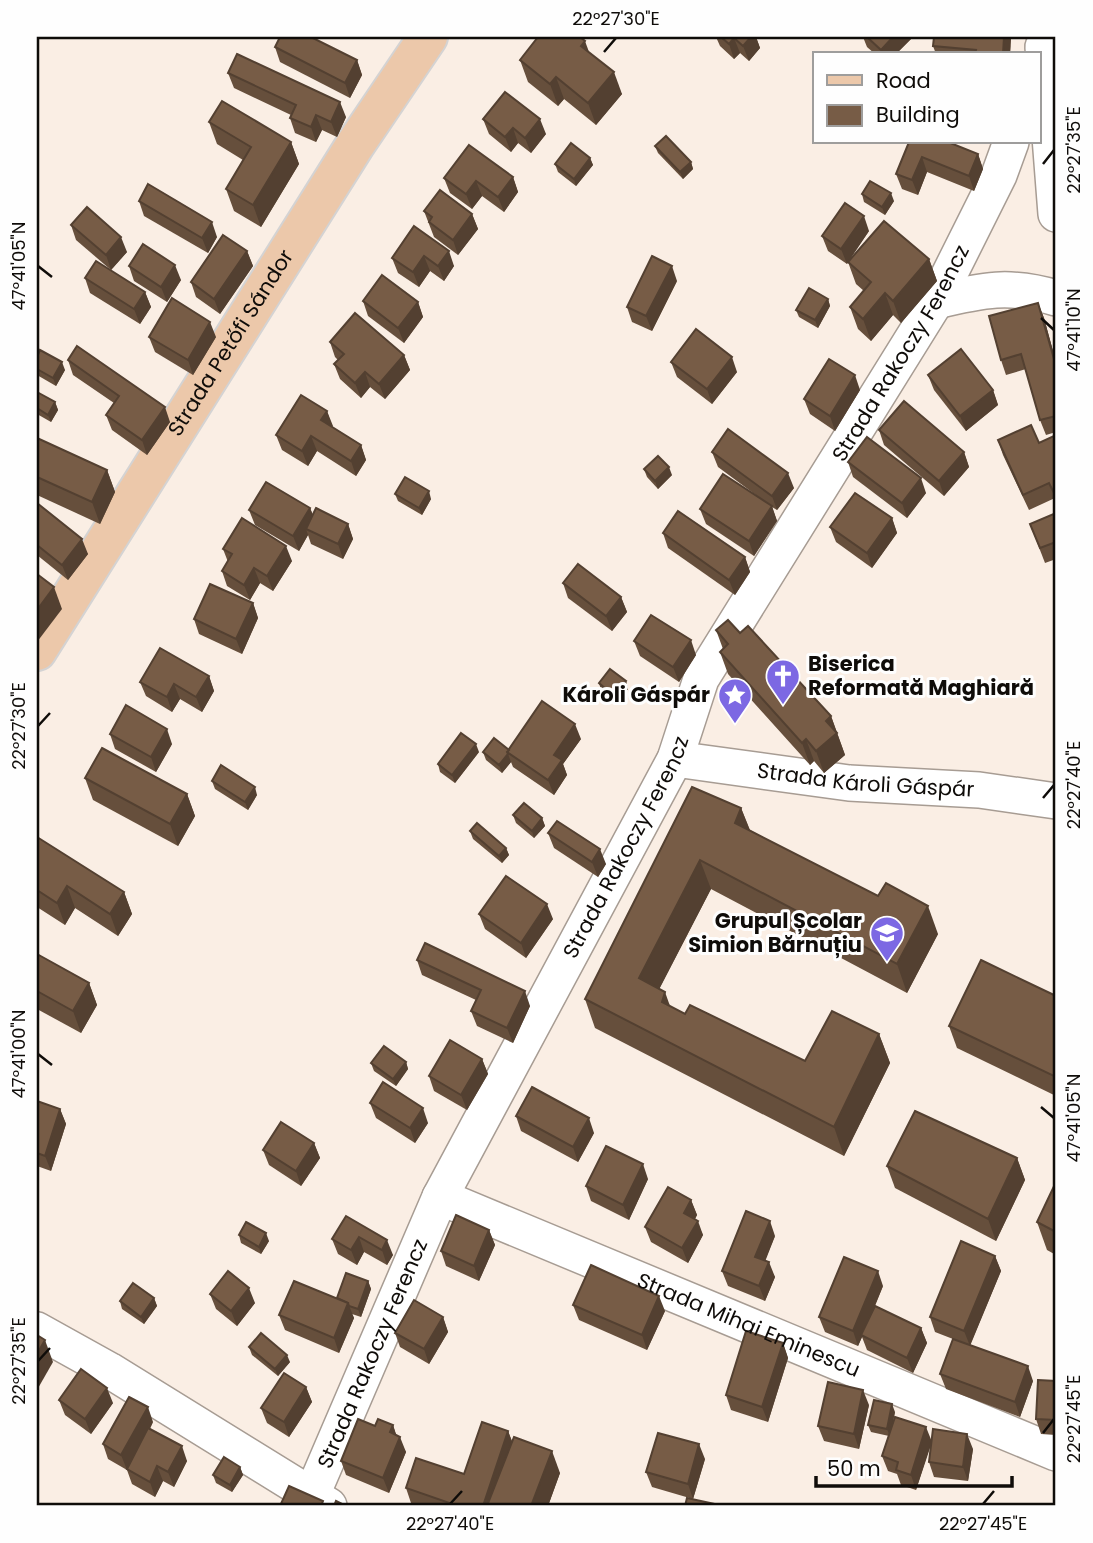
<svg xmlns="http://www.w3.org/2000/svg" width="1093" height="1543" font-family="Poppins,sans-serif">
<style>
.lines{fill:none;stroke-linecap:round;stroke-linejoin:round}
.minor-casing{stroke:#a79c93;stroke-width:38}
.major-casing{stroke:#d4d3d3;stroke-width:42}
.minor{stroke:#fff;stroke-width:35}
.major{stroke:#ecc8aa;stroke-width:38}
.wall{fill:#664f3c}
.shaded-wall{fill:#534031}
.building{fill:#775c46;stroke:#534031;stroke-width:2}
.ticks{fill:none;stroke:#0f0c09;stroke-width:2.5}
.labels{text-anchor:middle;stroke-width:6;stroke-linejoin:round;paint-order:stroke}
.street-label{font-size:21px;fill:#0f0c09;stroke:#fefefe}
.poi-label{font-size:21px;font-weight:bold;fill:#0f0c09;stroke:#fefefe;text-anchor:end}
.neatline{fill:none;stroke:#0f0c09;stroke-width:2.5}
.ticks-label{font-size:18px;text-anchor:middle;fill:#0f0c09}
</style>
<rect width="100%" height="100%" fill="#faeee4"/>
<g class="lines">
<!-- minor casing -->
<g class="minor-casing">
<g id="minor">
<polyline points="1056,37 1043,47 1056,214"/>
<path d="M936 301C982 290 1010 284 1056 298"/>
<path id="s1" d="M675 759 849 783 979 790 1056 801"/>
<path id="s2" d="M440 1197 1056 1453"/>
<polyline points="37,1330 109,1370 329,1506"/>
<path id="s3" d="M311 1497 440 1197 675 759 701 679 936 301 999 175 1011 142"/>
</g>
</g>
<!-- major casing -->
<g class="major-casing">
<g id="major">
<path id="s4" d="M37 651 355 145 428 37"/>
</g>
</g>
<!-- minor -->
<use href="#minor" class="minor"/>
<!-- major -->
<use href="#major" class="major"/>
</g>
<!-- wall -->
<g class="wall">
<polygon points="716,37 756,37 760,48 749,61 740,53 734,59 720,46"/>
<polygon points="863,37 913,37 896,54 875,54 867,47"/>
<polygon points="934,37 1011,37 1010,54 936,54 933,46"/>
<polygon points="275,47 357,60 362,75 350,98 280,62"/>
<polygon points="589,52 622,94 596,125 564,99 558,106 528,82 520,60"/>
<polygon points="228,73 346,117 337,137 322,130 316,142 295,133 290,118 291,115 234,88"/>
<polygon points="483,119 546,134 531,153 518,143 511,152 489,134"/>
<polygon points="209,122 291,142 299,164 261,227 234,211 226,189 243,160 217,144"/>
<polygon points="909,142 978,154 983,169 974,191 927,172 918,195 902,189 896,174"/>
<polygon points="655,146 691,162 693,169 683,179 658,153"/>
<polygon points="590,158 593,165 576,186 558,172 555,164"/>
<polygon points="513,177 518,192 504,212 482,196 472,209 450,193 444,178"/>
<polygon points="862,194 894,201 885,215 864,202"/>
<polygon points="139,201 217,237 208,253 144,216"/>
<polygon points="424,211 472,214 478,229 458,255 434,237"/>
<polygon points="71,225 127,252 111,270 76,240"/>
<polygon points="414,226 454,266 444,281 430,271 419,287 398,273 392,258"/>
<polygon points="869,231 848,261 929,259 937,281 901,323 893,315 871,341 858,329 850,307 864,291 856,284 848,262 847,264 828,251 822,236"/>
<polygon points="247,251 253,266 220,314 196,297 191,282"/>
<polygon points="129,266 181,280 167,302 134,281"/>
<polygon points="85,278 145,292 151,307 140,324 90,293"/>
<polygon points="677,281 652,331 632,322 627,307"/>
<polygon points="828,299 830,306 818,328 799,317 796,310"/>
<polygon points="363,301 418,302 423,317 404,343 368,316"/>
<polygon points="1038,303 1044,318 1056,362 1056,432 1046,435 1040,420 1026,369 1006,375 1001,360"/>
<polygon points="149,337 216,337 193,375 155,352"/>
<polygon points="330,342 404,355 410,370 385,399 370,387 361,398 340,379 334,364 338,360 335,357"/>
<polygon points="37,357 65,370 56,386 37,375"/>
<polygon points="68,360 170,422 147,455 112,430 106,415 114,403 73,375"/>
<polygon points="671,362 737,372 712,404 677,377"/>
<polygon points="928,375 993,390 998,405 966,431 934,390"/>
<polygon points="860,390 835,431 810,414 804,399"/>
<polygon points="37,392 55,402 58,410 51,422 37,414"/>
<polygon points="327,411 332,427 361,445 366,460 356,476 317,451 308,466 282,450 276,435"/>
<polygon points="879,430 964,452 969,467 944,496 884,445"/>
<polygon points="1056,435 1056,501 1055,498 1029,510 1003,455 998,440 1039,443"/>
<polygon points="37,438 107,470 115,492 100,524 37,495"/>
<polygon points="712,452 794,488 777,510 772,507 777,521 754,556 706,524 700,509 768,504 718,467"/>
<polygon points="848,462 926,493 907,518 853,477"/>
<polygon points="644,469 672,475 658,489 647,477"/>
<polygon points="395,494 431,499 422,515 398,501"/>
<polygon points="37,503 88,554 68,580 37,555"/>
<polygon points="310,508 313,515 348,524 353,539 343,559 311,544 308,535 299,551 255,525 249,510"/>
<polygon points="1056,513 1056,559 1045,563 1030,524"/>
<polygon points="892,518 897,533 872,568 836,542 830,527"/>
<polygon points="663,533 745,557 750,572 735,595 668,548"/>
<polygon points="223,549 292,561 273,591 260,583 250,600 227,586 222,571 228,562"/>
<polygon points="563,583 621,597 627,612 612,631 568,598"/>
<polygon points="253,603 258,618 242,654 199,634 194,619"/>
<polygon points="716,630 740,633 831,716 845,755 824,773 814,761 810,765 728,674 720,652 723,649"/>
<polygon points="634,641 696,655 679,682 640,656"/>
<polygon points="209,676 214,691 202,712 180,699 172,712 146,696 140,682"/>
<polygon points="626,681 628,689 617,703 601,690 599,683"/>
<polygon points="110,734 172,744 156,772 115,749"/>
<polygon points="581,739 563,764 567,775 554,795 513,767 511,762 502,773 486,760 483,752 509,750"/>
<polygon points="479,752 455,783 440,772 438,764"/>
<polygon points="85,778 187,794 195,816 178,846 93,800"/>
<polygon points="212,781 257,795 248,810 215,789"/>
<polygon points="741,808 750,830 938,934 907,993 711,889 659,989 670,1006 685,1014 805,1061 879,1034 890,1063 844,1156 595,1028 585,999"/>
<polygon points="513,815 542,818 545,826 534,838 516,823"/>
<polygon points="470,831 506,848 509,855 502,863 473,839"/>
<polygon points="548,833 606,864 598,877 554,848"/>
<polygon points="37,837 124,892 132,914 118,936 75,908 65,925 37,907"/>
<polygon points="479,914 553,919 526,958 485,929"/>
<polygon points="37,954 89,983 97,1005 81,1033 37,1009"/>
<polygon points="417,960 530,1006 513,1043 477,1026 471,1011 476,1000 422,975"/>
<polygon points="1056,996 1056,1096 957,1048 949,1026"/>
<polygon points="482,1059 488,1074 467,1110 434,1091 429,1076"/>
<polygon points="406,1062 408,1069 396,1086 374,1071 371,1063"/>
<polygon points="37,1101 60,1109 66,1124 51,1171 37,1166"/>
<polygon points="370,1103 428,1123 415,1143 376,1118"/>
<polygon points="516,1116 594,1133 578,1162 521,1131"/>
<polygon points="314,1143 320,1158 301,1186 269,1165 263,1150"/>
<polygon points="1017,1158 1025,1180 996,1241 895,1188 887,1166"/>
<polygon points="648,1179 629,1220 591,1201 586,1186"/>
<polygon points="1056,1182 1056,1255 1047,1250 1037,1222"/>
<polygon points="691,1200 697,1215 695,1219 703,1235 688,1263 651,1242 645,1227"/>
<polygon points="346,1216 393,1255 387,1265 364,1252 357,1265 338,1254 332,1239"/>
<polygon points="489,1230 495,1245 479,1281 446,1266 441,1251"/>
<polygon points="239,1235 269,1241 261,1254 241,1243"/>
<polygon points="775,1236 765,1260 775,1277 765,1301 728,1286 722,1271"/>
<polygon points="995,1256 1001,1271 970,1345 1033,1381 1020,1417 946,1389 940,1374 953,1339 935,1332 930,1317"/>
<polygon points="368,1281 371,1289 361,1317 352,1314 354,1318 339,1353 285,1330 279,1315 337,1298"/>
<polygon points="883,1286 873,1311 921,1328 927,1343 913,1373 867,1350 862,1337 858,1346 825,1332 819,1317"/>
<polygon points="210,1294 255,1303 237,1326 216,1309"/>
<polygon points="154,1298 157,1306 144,1324 122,1309 120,1301"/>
<polygon points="573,1305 665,1311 647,1350 579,1320"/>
<polygon points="443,1317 448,1332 429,1364 400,1347 395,1333"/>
<polygon points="783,1343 788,1358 768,1422 731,1410 726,1395"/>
<polygon points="249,1347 290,1362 278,1376 252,1355"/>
<polygon points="1056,1381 1056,1435 1041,1434 1036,1419"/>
<polygon points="306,1387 312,1402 289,1437 267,1423 261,1408"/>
<polygon points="59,1400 113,1403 91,1434 65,1415"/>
<polygon points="869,1405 859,1449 824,1441 818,1426"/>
<polygon points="895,1412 892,1426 932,1442 973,1449 968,1481 934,1477 929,1462 931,1443 916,1490 901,1485 897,1474 888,1471 882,1456 889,1436 871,1432 868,1425"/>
<polygon points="153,1422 150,1429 187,1461 174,1487 163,1481 155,1497 132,1484 127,1470 108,1459 103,1444"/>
<polygon points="393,1425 396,1435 406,1452 389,1493 346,1475 341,1461 375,1426"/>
<polygon points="508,1431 512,1441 560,1473 548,1506 412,1506 406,1488 464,1474"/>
<polygon points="705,1459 693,1499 652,1487 646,1472"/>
<polygon points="240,1467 243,1475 232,1492 216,1483 213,1475"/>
</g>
<!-- shaded-wall -->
<g class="shaded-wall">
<polygon points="751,37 756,37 760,48 749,61 743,46"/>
<polygon points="893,37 913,37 896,54 882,54 881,50"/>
<polygon points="1004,37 1011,37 1010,54 1003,54"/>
<polygon points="734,38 740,53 734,59 729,44"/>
<polygon points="585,41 593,63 581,46"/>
<polygon points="357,60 362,75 350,98 345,83"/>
<polygon points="614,72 622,94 596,125 588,103"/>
<polygon points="556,77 564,99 558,106 550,84"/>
<polygon points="340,102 346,117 337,137 331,122"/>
<polygon points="316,115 322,130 316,142 311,127"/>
<polygon points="540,119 546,134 531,153 525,138"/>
<polygon points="513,128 518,143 511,152 505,137"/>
<polygon points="291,142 299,164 261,227 253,205"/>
<polygon points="978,154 983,169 974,191 969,176"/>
<polygon points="922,157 927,172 918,195 912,180"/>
<polygon points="590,158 593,165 576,186 574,179"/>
<polygon points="691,162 693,169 683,179 680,172"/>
<polygon points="513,177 518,192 504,212 498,197"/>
<polygon points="476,181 482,196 472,209 466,194"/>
<polygon points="891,193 894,201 885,215 882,207"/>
<polygon points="472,214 478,229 458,255 453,240"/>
<polygon points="864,216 869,231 847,264 841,249"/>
<polygon points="212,222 217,237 208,253 202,238"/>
<polygon points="121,237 127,252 111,270 106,255"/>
<polygon points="247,251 253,266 220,314 214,299"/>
<polygon points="449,251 454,266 444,281 438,266"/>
<polygon points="424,256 430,271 419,287 413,272"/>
<polygon points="929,259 937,281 901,323 893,301"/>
<polygon points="175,265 181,280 167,302 161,287"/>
<polygon points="672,266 677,281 652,331 646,316"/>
<polygon points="145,292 151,307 140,324 134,309"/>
<polygon points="885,293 893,315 871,341 863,319"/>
<polygon points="828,299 830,306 818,328 815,320"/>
<polygon points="418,302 423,317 404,343 398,328"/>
<polygon points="1038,303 1044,318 1056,362 1056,366"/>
<polygon points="210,322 216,337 193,375 188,360"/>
<polygon points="404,355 410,370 385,399 379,384"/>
<polygon points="732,357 737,372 712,404 707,389"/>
<polygon points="62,362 65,370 56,386 53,378"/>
<polygon points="365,372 370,387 361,398 355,383"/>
<polygon points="855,375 860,390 835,431 830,416"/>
<polygon points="993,390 998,405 966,431 960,416"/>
<polygon points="55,402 58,410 51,422 48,415"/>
<polygon points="165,407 170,422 147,455 142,440"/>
<polygon points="327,411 333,426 327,435 321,420"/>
<polygon points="311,436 317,451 308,466 302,451"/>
<polygon points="361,445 366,460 356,476 351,461"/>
<polygon points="964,452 969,467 944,496 939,481"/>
<polygon points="669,467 672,475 658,489 655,481"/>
<polygon points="107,470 115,492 100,524 92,502"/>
<polygon points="788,473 794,488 777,510 772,496"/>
<polygon points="921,478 926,493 907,518 902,503"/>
<polygon points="429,491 431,499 422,515 419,508"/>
<polygon points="772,506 777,521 754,556 749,541"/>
<polygon points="310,508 316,523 306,529 308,535 299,551 293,536"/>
<polygon points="892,518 897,533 872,568 867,553"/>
<polygon points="348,524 353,539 343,559 338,544"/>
<polygon points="82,539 88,554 68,580 62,565"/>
<polygon points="286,546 292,561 273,591 267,576"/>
<polygon points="745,557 750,572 735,595 729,580"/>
<polygon points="254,568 260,583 250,600 244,585"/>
<polygon points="54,587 62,609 37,642 37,610"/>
<polygon points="621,597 627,612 612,631 606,616"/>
<polygon points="253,603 258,618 242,654 236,639"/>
<polygon points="691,640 696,655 679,682 673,667"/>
<polygon points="209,676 214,691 202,712 196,697"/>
<polygon points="626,681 628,689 617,703 614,696"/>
<polygon points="174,684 180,699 172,712 167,697"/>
<polygon points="831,716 845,755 824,773 816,751 826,721"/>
<polygon points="575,724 581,739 563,764 567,775 554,795 548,780 554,755"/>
<polygon points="167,729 172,744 156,772 151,757"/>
<polygon points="806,739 814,761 810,765 802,743"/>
<polygon points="476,744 479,752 455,783 452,775"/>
<polygon points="508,754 511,762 502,773 499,765"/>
<polygon points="255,787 257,795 248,810 245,802"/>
<polygon points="187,794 195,816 178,846 170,824"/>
<polygon points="741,808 752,836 735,823"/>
<polygon points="542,818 545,826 534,838 532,831"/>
<polygon points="506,848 509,855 502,863 499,856"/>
<polygon points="600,849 606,864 598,877 592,862"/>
<polygon points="700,860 711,889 650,1007 639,978"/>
<polygon points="67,886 75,908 65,925 57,903"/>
<polygon points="124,892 132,914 118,936 110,914"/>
<polygon points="547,904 553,919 526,958 521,943"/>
<polygon points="928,906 938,934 907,993 897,964"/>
<polygon points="89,983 97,1005 81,1033 73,1011"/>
<polygon points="525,991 530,1006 513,1043 507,1028"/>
<polygon points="665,992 675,1020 662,1002"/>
<polygon points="879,1034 890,1063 844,1156 834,1127"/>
<polygon points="482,1059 488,1074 467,1110 461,1095"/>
<polygon points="406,1062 408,1069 396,1086 393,1079"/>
<polygon points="423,1108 428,1123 415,1143 410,1128"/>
<polygon points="60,1109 66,1124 51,1171 45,1156"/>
<polygon points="589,1118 594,1133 578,1162 573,1147"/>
<polygon points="314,1143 320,1158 301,1186 296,1171"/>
<polygon points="1017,1158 1025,1180 996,1241 988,1219"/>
<polygon points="643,1164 648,1179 629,1220 623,1205"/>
<polygon points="691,1200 697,1215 690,1228 684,1213"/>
<polygon points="698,1221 703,1235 688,1263 682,1248"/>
<polygon points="770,1221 775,1236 761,1272 755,1257"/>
<polygon points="489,1230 495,1245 479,1281 474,1266"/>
<polygon points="266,1233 269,1241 261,1254 259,1247"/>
<polygon points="359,1237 364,1252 357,1265 351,1250"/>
<polygon points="387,1240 393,1255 387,1265 382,1250"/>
<polygon points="995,1256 1001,1271 970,1346 964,1331"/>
<polygon points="769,1262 775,1277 765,1301 759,1286"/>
<polygon points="878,1271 883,1286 862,1336 861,1335 862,1337 858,1346 853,1331"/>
<polygon points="368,1281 371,1289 361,1317 358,1309"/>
<polygon points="249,1288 255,1303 237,1326 231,1311"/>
<polygon points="659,1296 665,1311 647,1350 642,1335"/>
<polygon points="154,1298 157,1306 144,1324 141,1317"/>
<polygon points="348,1303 354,1318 339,1353 334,1338"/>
<polygon points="443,1317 448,1332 429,1364 424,1349"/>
<polygon points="921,1328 927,1343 913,1373 907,1358"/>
<polygon points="45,1340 53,1362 37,1390 37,1354"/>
<polygon points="783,1343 788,1358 768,1422 762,1407"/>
<polygon points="287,1355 290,1362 278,1376 275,1369"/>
<polygon points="1028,1366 1033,1381 1020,1417 1015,1402"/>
<polygon points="306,1387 312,1402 289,1437 284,1422"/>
<polygon points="107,1388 113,1403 91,1434 85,1419"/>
<polygon points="863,1390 869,1405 859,1449 854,1434"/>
<polygon points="892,1404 895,1412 890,1436 887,1429"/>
<polygon points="148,1407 153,1422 127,1470 121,1455"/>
<polygon points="393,1425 398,1440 390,1432"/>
<polygon points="926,1427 932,1442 916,1490 911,1475"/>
<polygon points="508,1431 516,1453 498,1506 483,1506"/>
<polygon points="967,1434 973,1449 968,1481 963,1467"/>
<polygon points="400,1437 406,1452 389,1493 383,1478"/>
<polygon points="699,1444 705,1459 693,1499 688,1484"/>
<polygon points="182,1446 187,1461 174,1487 168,1472"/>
<polygon points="552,1451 560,1473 548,1506 531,1506"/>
<polygon points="157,1466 163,1481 155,1497 150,1482"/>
<polygon points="240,1467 243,1475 232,1492 230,1485"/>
</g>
<!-- building -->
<g class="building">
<polygon points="280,37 311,37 357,60 345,83 275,47"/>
<polygon points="538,37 580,37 585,41 581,46 614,72 588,103 556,77 550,84 520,60"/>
<polygon points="721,37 751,37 743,46 734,38 729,44"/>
<polygon points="867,37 893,37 881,50"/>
<polygon points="934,37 1004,37 1003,54 975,54 976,50 933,46"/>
<polygon points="237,54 340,102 331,122 316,115 311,127 290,118 296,105 228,73"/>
<polygon points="505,92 540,119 525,138 513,128 505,137 483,119"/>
<polygon points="222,101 291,142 253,205 226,189 251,147 209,122"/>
<polygon points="666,136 691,162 680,172 655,146"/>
<polygon points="909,142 948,142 978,154 969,176 922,157 912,180 896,174"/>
<polygon points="571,143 590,158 574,179 555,164"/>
<polygon points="469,145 513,177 498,197 476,181 466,194 444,178"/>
<polygon points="870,181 891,193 882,207 862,194"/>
<polygon points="148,184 212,222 202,238 139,201"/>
<polygon points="440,190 472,214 453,240 429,222 432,217 424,211"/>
<polygon points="845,203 864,216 841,249 822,236"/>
<polygon points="87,207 121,237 106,255 71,225"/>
<polygon points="884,221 929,259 893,301 885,293 863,319 850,307 871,282 848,262"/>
<polygon points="414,226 449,251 438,266 424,256 413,272 392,258"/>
<polygon points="223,235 247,251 214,299 191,282"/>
<polygon points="143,244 175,265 161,287 129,266"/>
<polygon points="652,256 672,266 646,316 627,307"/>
<polygon points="96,261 145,292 134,309 85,278"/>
<polygon points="382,275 418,302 398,328 363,301"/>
<polygon points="809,288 828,299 815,320 796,310"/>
<polygon points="172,298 210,322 188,360 149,337"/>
<polygon points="1038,303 1056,366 1056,416 1040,420 1021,354 1001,360 989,316"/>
<polygon points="355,313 404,355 379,384 365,372 355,383 334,364 344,354 330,342"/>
<polygon points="696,329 732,357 707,389 671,362"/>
<polygon points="77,346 165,407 142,440 106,415 119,396 68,360"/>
<polygon points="961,349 993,390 960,416 928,375"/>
<polygon points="40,350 62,362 53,378 37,369 37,357"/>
<polygon points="829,359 855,375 830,416 804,399"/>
<polygon points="37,392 55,402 48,415 37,408"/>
<polygon points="301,395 327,411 321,420 361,445 351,461 311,436 302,451 276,435"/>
<polygon points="904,401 964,452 939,481 879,430"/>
<polygon points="1031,425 1039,443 1056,435 1056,494 1055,495 1049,483 1023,495 998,440"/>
<polygon points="728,429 788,473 772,496 712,452"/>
<polygon points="867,437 921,478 902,503 848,462"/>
<polygon points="37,438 107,470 92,502 37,477"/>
<polygon points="658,456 669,467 655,481 644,469"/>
<polygon points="723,474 772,506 749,541 700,509"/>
<polygon points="405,477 429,491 419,508 395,494"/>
<polygon points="266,482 310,508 293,536 249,510"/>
<polygon points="855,493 892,518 867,553 830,527"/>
<polygon points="37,503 82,539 62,565 37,545"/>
<polygon points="316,508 348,524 338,544 306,529"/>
<polygon points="678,511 745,557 729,580 663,533"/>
<polygon points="1056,513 1056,542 1040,548 1030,524"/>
<polygon points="242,518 286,546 267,576 254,568 244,585 222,571 232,554 223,549"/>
<polygon points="578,564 621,597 606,616 563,583"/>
<polygon points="37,574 54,587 37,610"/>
<polygon points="210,584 253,603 236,639 194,619"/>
<polygon points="651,615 691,640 673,667 634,641"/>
<polygon points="728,620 740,633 748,626 831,716 826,721 837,733 816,751 806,739 802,743 720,652 728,644 716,630"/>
<polygon points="160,648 209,676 196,697 174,684 167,697 140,682"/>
<polygon points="610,669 626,681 614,696 599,683"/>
<polygon points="542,701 575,724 554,755 562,760 548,780 507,752"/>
<polygon points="126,705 167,729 151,757 110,734"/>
<polygon points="461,733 476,744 452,775 438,764"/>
<polygon points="494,738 509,750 507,752 508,754 499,765 483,752"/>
<polygon points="102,748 187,794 170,824 85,778"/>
<polygon points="221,765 255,787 245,802 212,781"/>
<polygon points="692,787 741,808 735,823 878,896 886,883 928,906 897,964 700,860 639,978 665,992 662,1002 685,1014 690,1005 805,1061 832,1011 879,1034 834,1127 585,999"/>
<polygon points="524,803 542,818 532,831 513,815"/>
<polygon points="557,821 600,849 592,862 548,833"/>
<polygon points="477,823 506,848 499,856 470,831"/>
<polygon points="37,837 124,892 110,914 67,886 57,903 37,890"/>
<polygon points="506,876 547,904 521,943 479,914"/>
<polygon points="425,943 525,991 507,1028 471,1011 481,990 417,960"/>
<polygon points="37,954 89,983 73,1011 37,991"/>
<polygon points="981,960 1056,996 1056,1077 949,1026"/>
<polygon points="450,1040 482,1059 461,1095 429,1076"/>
<polygon points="384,1046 406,1062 393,1079 371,1063"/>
<polygon points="383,1082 423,1108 410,1128 370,1103"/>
<polygon points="532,1087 589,1118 573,1147 516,1116"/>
<polygon points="37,1101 60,1109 45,1156 37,1153"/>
<polygon points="915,1111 1017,1158 988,1219 887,1166"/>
<polygon points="281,1122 314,1143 296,1171 263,1150"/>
<polygon points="606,1146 643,1164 623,1205 586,1186"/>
<polygon points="1056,1182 1056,1232 1037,1222"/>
<polygon points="668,1187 691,1200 684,1213 698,1221 682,1248 645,1227"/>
<polygon points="746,1211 770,1221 755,1257 769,1262 759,1286 722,1271"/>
<polygon points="456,1215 489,1230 474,1266 441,1251"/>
<polygon points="346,1216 387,1240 382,1250 359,1237 351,1250 332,1239"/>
<polygon points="246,1222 266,1233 259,1247 239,1235"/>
<polygon points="961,1241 995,1256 964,1331 930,1317"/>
<polygon points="844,1257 878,1271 853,1331 819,1317"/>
<polygon points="591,1265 659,1296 642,1335 573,1305"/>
<polygon points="228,1271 249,1288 231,1311 210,1294"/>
<polygon points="346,1273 368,1281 358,1309 349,1306 348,1303 337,1298"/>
<polygon points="294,1281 348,1303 334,1338 279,1315"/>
<polygon points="133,1283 154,1298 141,1317 120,1301"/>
<polygon points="414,1300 443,1317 424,1349 395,1333"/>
<polygon points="875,1306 921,1328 907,1358 861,1335"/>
<polygon points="746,1331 783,1343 762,1407 726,1395"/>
<polygon points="261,1333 287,1355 275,1369 249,1347"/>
<polygon points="37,1335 45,1340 37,1354"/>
<polygon points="953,1339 1028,1366 1015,1402 940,1374"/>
<polygon points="81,1369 107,1388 85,1419 59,1400"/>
<polygon points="284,1373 306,1387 284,1422 261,1408"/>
<polygon points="1038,1380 1056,1381 1056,1420 1036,1419"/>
<polygon points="828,1382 863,1390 854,1434 818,1426"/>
<polygon points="129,1397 148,1407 121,1455 103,1444"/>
<polygon points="874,1400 892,1404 887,1429 868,1425"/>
<polygon points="895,1417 926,1427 911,1475 896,1470 898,1462 882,1456"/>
<polygon points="358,1419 375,1426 378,1419 393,1425 390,1432 400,1437 383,1478 341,1461"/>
<polygon points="482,1422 508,1431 483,1506 458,1506 406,1488 416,1458 464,1474"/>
<polygon points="148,1428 182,1446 168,1472 157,1466 150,1482 127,1469"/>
<polygon points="933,1429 967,1434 963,1467 929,1462"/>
<polygon points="658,1433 699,1444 688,1484 646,1472"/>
<polygon points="514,1437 552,1451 531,1506 487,1506"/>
<polygon points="224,1457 240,1467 230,1485 213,1475"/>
<polygon points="289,1486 323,1501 321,1506 280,1506"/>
<polygon points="687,1498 724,1506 685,1506"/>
<polygon points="336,1501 346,1506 334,1506"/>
</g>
<!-- ticks -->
<path class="ticks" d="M604 52 616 38M1043 164 1054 150M38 266 52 277M1041 318 1054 330M38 726 50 713M1043 798 1054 785M38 1054 52 1065M1041 1107 1054 1118M38 1361 50 1348M1043 1433 1054 1419M450 1504 462 1491M983 1504 994 1491"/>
<!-- icons -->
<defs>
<g id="church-pin" transform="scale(1.75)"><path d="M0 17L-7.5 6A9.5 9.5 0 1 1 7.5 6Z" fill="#7c68e3" stroke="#fefefe"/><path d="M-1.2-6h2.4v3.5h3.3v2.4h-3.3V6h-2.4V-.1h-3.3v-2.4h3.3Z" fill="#fff"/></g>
<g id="sight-pin" transform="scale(1.75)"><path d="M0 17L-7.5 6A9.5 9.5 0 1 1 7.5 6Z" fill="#7c68e3" stroke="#fefefe"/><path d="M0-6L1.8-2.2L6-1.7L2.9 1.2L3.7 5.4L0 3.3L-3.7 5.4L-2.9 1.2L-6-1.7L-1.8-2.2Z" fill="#fff"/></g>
<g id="university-pin" transform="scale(1.75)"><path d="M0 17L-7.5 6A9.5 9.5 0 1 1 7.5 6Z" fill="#7c68e3" stroke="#fefefe"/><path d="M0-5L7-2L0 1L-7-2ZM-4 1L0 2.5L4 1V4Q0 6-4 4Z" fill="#fff"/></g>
</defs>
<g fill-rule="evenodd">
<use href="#church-pin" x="783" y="676"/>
<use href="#sight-pin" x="735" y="695"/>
<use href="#university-pin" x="887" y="933"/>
</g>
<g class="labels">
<!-- street labels -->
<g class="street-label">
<text dy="7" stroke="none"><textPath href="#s4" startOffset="364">Strada Petőfi Sándor</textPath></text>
<text dy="7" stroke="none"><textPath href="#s3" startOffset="1290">Strada Rakoczy Ferencz</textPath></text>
<text dy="7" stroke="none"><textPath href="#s1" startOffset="192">Strada Károli Gáspár</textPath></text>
<text dy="7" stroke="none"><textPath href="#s3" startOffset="723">Strada Rakoczy Ferencz</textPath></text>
<text dy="7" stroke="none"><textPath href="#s2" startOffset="334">Strada Mihai Eminescu</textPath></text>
<text dy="7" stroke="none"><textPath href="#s3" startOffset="156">Strada Rakoczy Ferencz</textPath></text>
</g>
<!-- poi labels -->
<g class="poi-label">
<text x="808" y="671" text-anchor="start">Biserica<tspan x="808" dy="24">Reformată Maghiară</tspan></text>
<text x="710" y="702">Károli Gáspár</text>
<text x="862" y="928">Grupul Școlar<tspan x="862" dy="24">Simion Bărnuțiu</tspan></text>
</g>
</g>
<!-- border -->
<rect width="1093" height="1543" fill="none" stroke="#fefefe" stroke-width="77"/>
<!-- legend -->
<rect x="813" y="52" width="228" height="91" fill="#fefefe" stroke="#9e9d9c" stroke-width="2"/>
<rect x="827" y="75" width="35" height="10" fill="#ecc8aa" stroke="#9e9d9c" stroke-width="2"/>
<text x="876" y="88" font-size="21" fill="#0f0c09">Road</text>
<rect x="827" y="105" width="35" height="21" fill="#775c46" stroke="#9e9d9c" stroke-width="2"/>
<text x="876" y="122" font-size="21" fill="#0f0c09">Building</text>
<!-- scale -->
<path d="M816 1476v10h196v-10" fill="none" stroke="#0f0c09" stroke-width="3.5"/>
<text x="827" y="1476" font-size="21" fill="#0f0c09" stroke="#fefefe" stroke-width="5" paint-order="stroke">50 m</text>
<rect x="38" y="38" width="1016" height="1466" class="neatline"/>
<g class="ticks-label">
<text x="616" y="25">22°27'30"E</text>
<text transform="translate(1074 150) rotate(-90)" y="6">22°27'35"E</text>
<text transform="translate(19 266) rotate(-90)" y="6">47°41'05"N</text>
<text transform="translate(1074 330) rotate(-90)" y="6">47°41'10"N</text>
<text transform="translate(19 726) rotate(-90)" y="6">22°27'30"E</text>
<text transform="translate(1074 785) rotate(-90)" y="6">22°27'40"E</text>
<text transform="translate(19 1054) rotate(-90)" y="6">47°41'00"N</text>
<text transform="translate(1074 1118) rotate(-90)" y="6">47°41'05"N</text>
<text transform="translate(19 1361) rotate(-90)" y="6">22°27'35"E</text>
<text transform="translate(1074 1419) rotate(-90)" y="6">22°27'45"E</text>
<text x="450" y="1530">22°27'40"E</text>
<text x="983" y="1530">22°27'45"E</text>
</g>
</svg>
